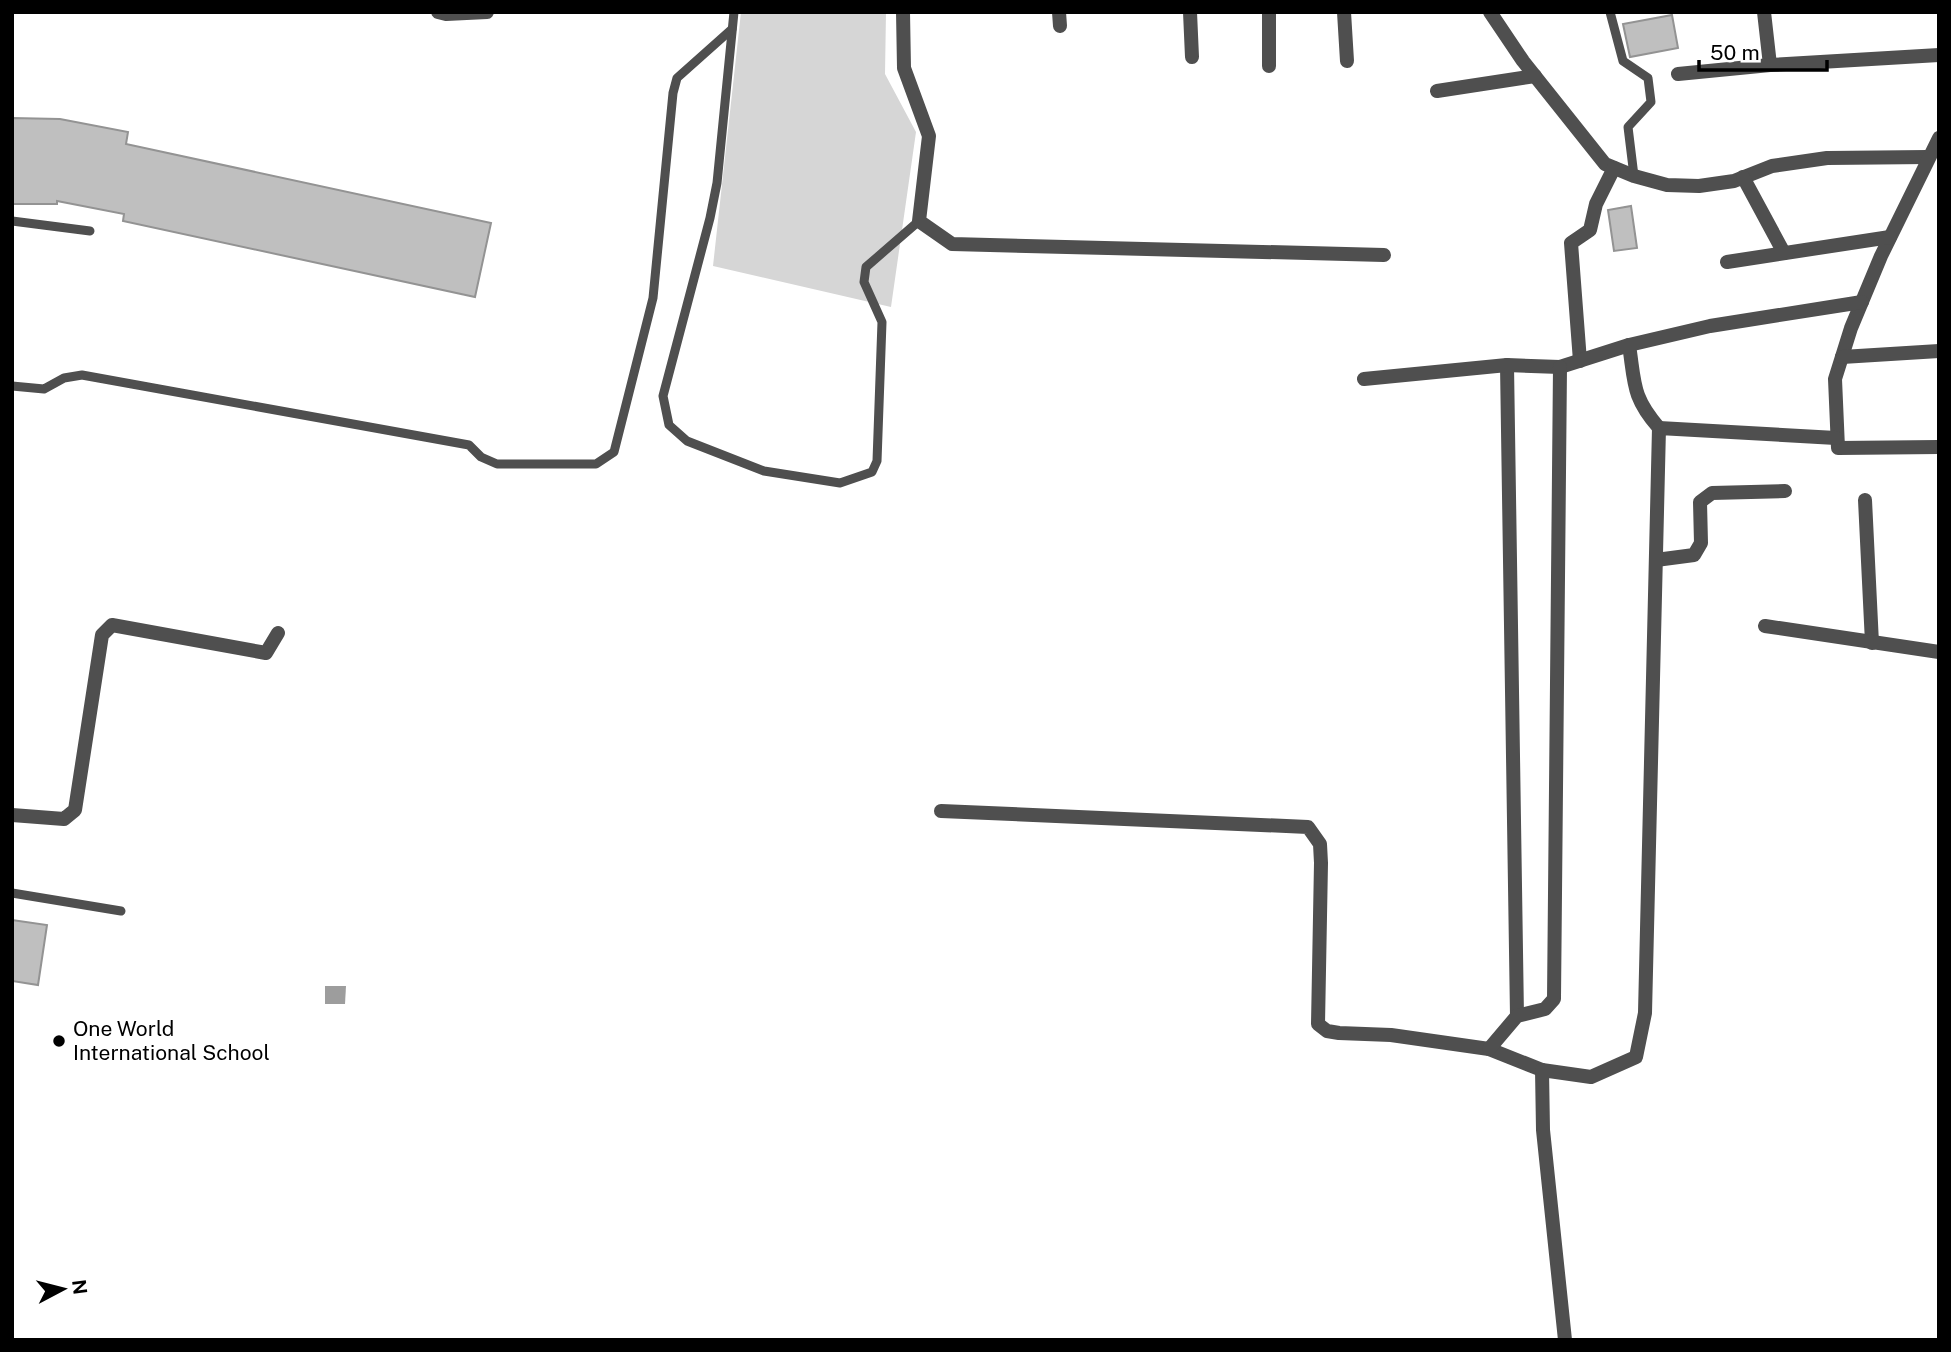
<svg xmlns="http://www.w3.org/2000/svg" width="1951" height="1352" font-family="'Public Sans',sans-serif">
<style>
.green{fill:#d6d6d6}
.water{fill:#9d9d9d}
.building{fill:#bfbfbf;stroke:#939393;stroke-width:2}
.lines{fill:none;stroke-linecap:round;stroke-linejoin:round}
.service{stroke:#4f4f4f;stroke-width:9}
.minor{stroke:#4f4f4f;stroke-width:14}
.poi-dot{fill:#000;stroke:#fff;stroke-width:2.5}
.labels{text-anchor:middle;stroke-width:5;stroke-linejoin:round;paint-order:stroke}
.poi-label{font-size:21px;fill:#000;stroke:#fff;text-anchor:start}
</style>
<rect width="100%" height="100%" fill="#fff"/>
<!-- green -->
<polygon class="green" points="741,12 886,12 885,74 916,132 891,307 713,266"/>
<!-- water -->
<polygon class="water" points="325,986 346,986 345,1004 325,1004"/>
<!-- building -->
<g class="building">
<polygon points="1672,15 1678,48 1630,57 1623,24"/>
<polygon points="12,118 60,119 128,132 126,144 491,223 475,297 123,221 124,214 57,201 57,204 12,204"/>
<polygon points="1631,206 1637,248 1614,251 1608,210"/>
<polygon points="12,920 47,925 38,985 12,981"/>
</g>
<g class="lines">
<!-- service -->
<g class="service">
<polyline points="734,12 717,183 710,218 663,396 669,425 687,441 764,471 840,483 872,472 877,461 882,322 864,282 866,267 919,221"/>
<polyline points="1610,12 1623,61 1648,78 1651,102 1628,127 1634,176"/>
<polyline points="12,221 90,231"/>
<polyline points="12,386 44,389 64,378 82,375 469,445 481,457 497,464 596,464 614,452 653,298 673,93 677,78 732,29"/>
<polyline points="12,893 121,911"/>
</g>
<!-- minor -->
<g class="minor">
<polyline points="438,12 446,14 487,12"/>
<polyline points="903,12 904,68 929,136 919,221 952,244 1384,255"/>
<polyline points="1059,12 1060,26"/>
<polyline points="1190,12 1192,57"/>
<polyline points="1269,12 1269,66"/>
<polyline points="1344,12 1347,61"/>
<polyline points="1490,12 1523,61 1605,164 1634,176 1667,185 1699,186 1734,181 1772,166 1827,158 1928,157"/>
<polyline points="1764,12 1770,65"/>
<polyline points="1678,74 1770,65 1939,55"/>
<polyline points="1437,91 1535,76"/>
<polyline points="1939,138 1881,256 1851,328 1835,379 1838,448 1939,447"/>
<polyline points="1743,177 1784,253"/>
<polyline points="1727,262 1890,237"/>
<path d="M1629 345C1635 384 1632 397 1659 428"/>
<polyline points="1842,357 1939,351"/>
<polyline points="1580,361 1571,243 1590,230 1596,204 1614,168"/>
<polyline points="1507,365 1517,1016"/>
<polyline points="1364,379 1507,365 1560,367 1629,345 1710,326 1862,302"/>
<polyline points="1865,500 1872,643"/>
<polyline points="1656,560 1694,555 1701,543 1700,502 1712,493 1785,491"/>
<polyline points="1765,626 1939,652"/>
<polyline points="941,811 1308,827 1320,844 1321,863 1318,1024 1327,1031 1339,1033 1391,1035 1489,1049 1542,1070"/>
<polyline points="12,815 64,819 75,810 102,635 112,625 266,653 278,633"/>
<polyline points="1489,1049 1517,1016 1545,1009 1554,999 1560,367"/>
<polyline points="1565,1340 1543,1130 1542,1070 1591,1077 1636,1057 1645,1013 1659,428 1836,438"/>
</g>
</g>
<!-- markers -->
<circle class="poi-dot" cx="59" cy="1041" r="7"/>
<g class="labels">
<!-- poi labels -->
<g class="poi-label">
<text x="73" y="1036">One World<tspan x="73" dy="24">International School</tspan></text>
</g>
</g>
<!-- border -->
<rect width="1951" height="1352" fill="none" stroke="#000000" stroke-width="28"/>
<!-- north arrow -->
<g transform="translate(63 1289) rotate(83)" stroke="#ffffff" stroke-width="5" paint-order="stroke">
<path d="M0-5L12 26L0 18L-12 26Z" fill="#000000"/>
<text y="-10" font-size="19" font-weight="bold" text-anchor="middle" fill="#000000">N</text>
</g>
<!-- scale -->
<path d="M1699 60v10h128v-10" fill="none" stroke="#000000" stroke-width="3.5"/>
<text x="1710" y="60" font-size="21" fill="#000000" stroke="#ffffff" stroke-width="5" paint-order="stroke">50 m</text>
</svg>
